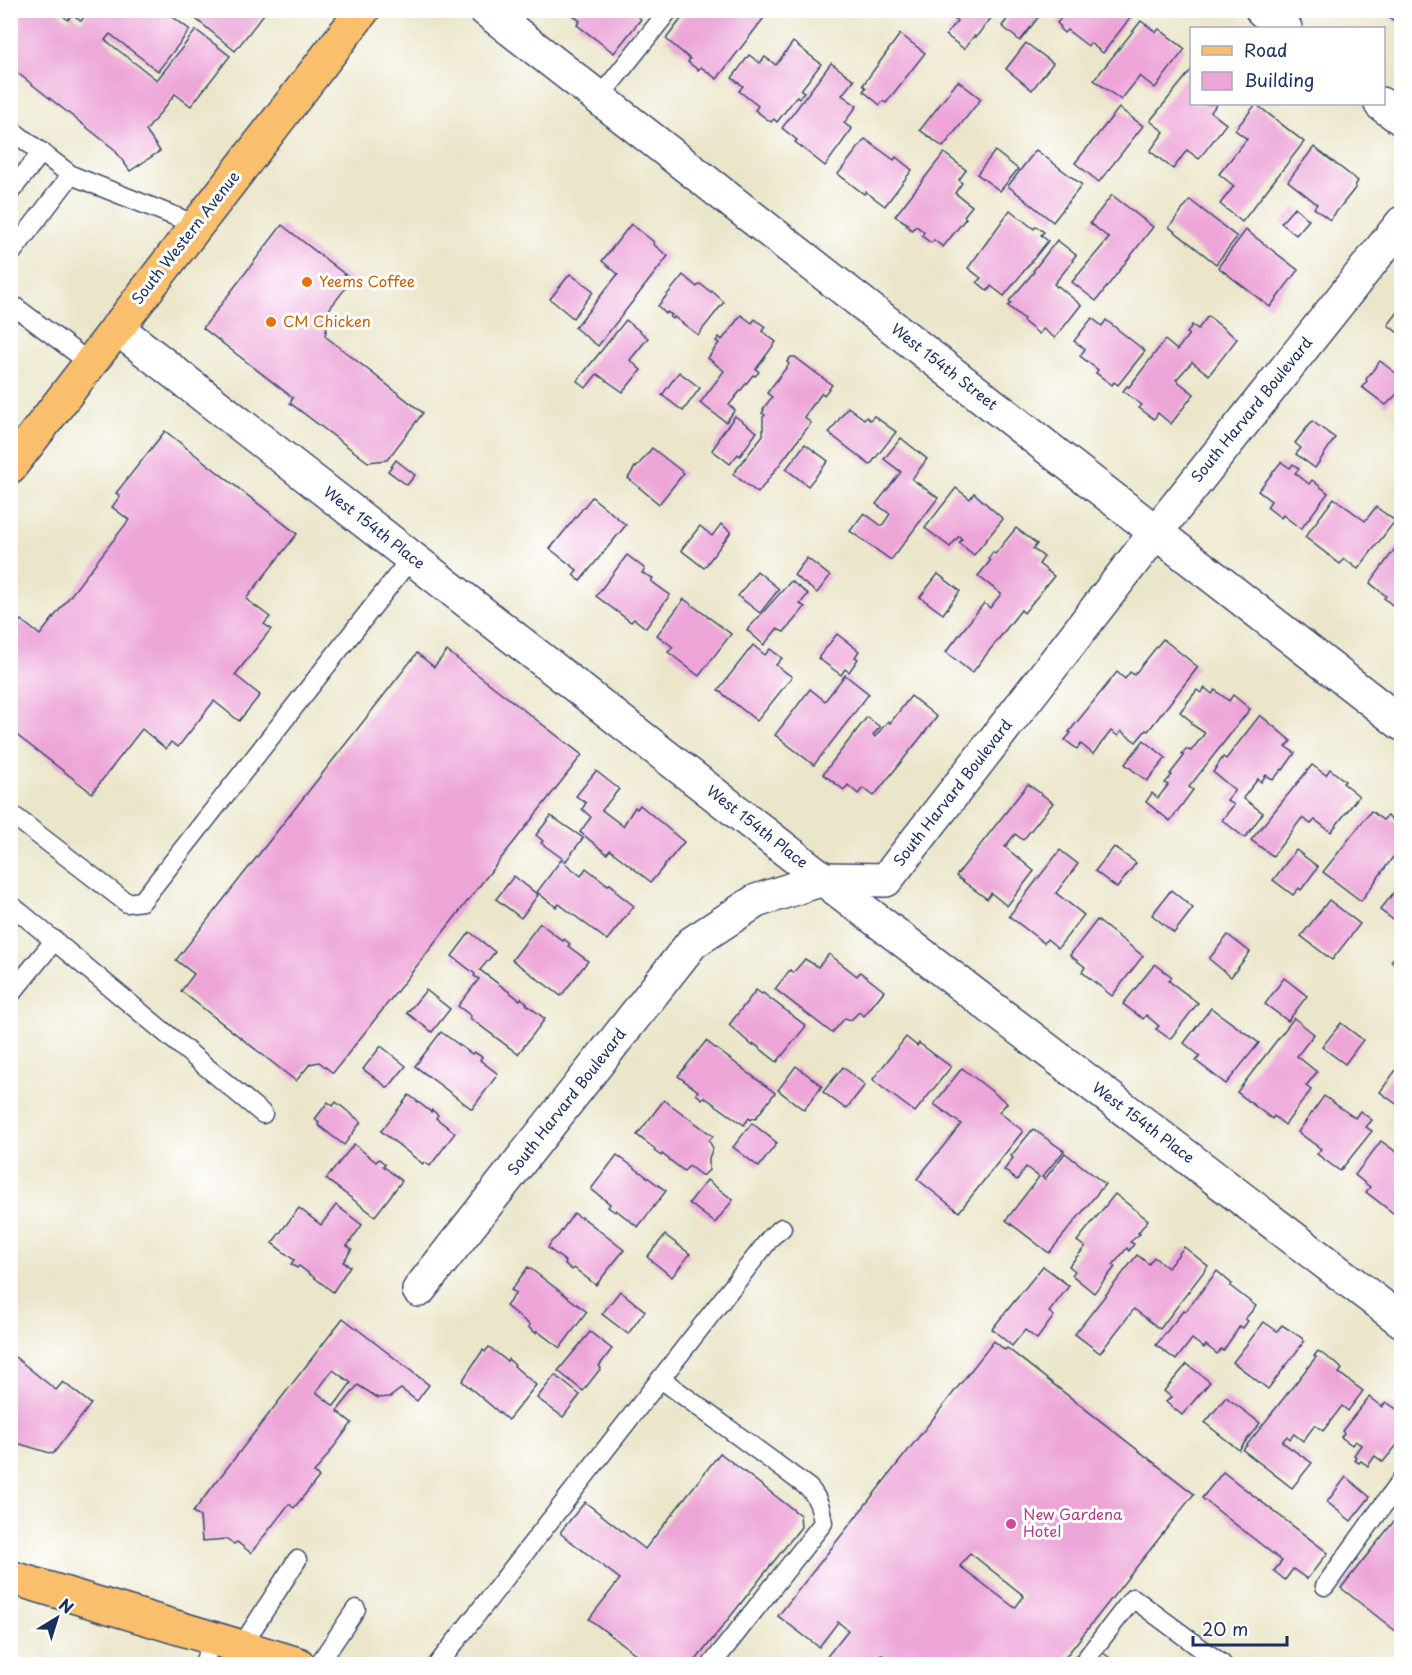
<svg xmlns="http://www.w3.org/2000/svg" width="1412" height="1675" font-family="'Playpen Sans',sans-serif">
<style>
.building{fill:#eda5d8;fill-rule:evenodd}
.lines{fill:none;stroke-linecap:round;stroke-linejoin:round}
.lane-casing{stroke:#3a4a6e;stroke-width:21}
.street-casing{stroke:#3a4a6e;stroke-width:36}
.primary-casing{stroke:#3a4a6e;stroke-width:36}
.lane{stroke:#fff;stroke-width:18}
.street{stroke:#fff;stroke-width:33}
.primary{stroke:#f9bf6d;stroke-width:33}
.food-dot{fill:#e8710a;stroke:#fff;stroke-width:2}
.hotel-dot{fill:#d1479c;stroke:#fff;stroke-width:2}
.labels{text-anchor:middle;stroke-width:6;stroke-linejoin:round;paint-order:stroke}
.street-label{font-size:15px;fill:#1b2f5e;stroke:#fff}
.food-label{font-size:15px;fill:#c56008;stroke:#fff;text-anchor:start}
.hotel-label{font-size:15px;fill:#b23c85;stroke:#fff;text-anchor:start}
</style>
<rect width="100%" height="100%" fill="#fff"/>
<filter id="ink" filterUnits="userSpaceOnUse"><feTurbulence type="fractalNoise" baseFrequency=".0167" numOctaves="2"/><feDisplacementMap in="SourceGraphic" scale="12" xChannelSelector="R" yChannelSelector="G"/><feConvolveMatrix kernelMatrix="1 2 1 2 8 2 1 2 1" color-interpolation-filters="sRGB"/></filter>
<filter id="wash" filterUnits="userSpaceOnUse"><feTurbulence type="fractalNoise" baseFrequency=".008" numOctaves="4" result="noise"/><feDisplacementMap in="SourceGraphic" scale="24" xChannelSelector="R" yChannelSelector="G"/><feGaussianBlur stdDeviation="1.35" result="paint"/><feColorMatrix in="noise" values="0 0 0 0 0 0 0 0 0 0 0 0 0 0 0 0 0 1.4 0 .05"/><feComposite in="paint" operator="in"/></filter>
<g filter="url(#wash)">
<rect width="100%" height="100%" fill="#ebe6ca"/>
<g id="blocks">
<!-- building -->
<g class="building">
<polygon points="10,10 56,10 68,20 72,14 81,21 89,10 164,10 190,30 158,71 110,34 105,40 157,80 196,30 230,56 191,106 175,94 146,131 160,151 130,171 114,149 10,67"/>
<polygon points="185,10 267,10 235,51"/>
<polygon points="566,10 630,10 641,19 614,53 577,25 580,21"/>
<polygon points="688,10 770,10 717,79 701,67 698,70 688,62 690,59 666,39"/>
<polygon points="963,10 996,12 976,37 974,36 964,49 946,35 957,21 955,20"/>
<polygon points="1014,10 1044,10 1020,41 1002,26"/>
<polygon points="1067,10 1136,10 1103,53 1090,43 1088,46 1067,30 1064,33 1060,29 1061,27 1057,23"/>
<polygon points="1381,10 1402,10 1402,14 1395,22"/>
<polygon points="1141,21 1156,32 1159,29 1185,49 1155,88 1140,76 1121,100 1094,80"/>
<polygon points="900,34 925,53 886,103 883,101 880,105 863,91 866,88 863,85"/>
<polygon points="793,42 821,64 801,90 804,92 799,98 797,96 777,122 774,119 771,122 755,110 758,106 739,91 743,86 732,78 749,55 760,63 765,57 776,65"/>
<polygon points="1026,43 1053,63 1032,90 1006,69"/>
<polygon points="831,63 854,80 842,95 857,106 844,123 852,129 825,166 795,142 797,140 782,128"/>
<polygon points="1192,69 1192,104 1217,104 1211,112 1226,124 1199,159 1187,150 1173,169 1150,151 1164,132 1150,121"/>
<polygon points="958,81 981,99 943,147 920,130"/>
<polygon points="1256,104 1304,142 1242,222 1220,204 1234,186 1219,174 1247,139 1235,130"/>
<polygon points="1119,108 1143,126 1099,182 1075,163"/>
<polygon points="865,139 894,160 896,157 912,170 885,206 866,192 864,194 838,174"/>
<polygon points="1314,147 1358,181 1355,186 1356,187 1330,220 1314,208 1317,204 1288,181"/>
<polygon points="1036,150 1082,185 1053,222 1008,186"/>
<polygon points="995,151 1018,169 1000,191 977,174"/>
<polygon points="944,153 966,170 959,180 962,183 955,193 972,206 964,216 966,218 943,247 934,240 931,243 922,236 924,232 916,226 912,230 906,225 908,224 895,216"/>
<polygon points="1112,195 1153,227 1096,301 1072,282 1109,238 1090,223"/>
<polygon points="1190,200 1237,237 1216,264 1169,227"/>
<polygon points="1295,207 1309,220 1296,235 1281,223"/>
<polygon points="1010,210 1034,229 1036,226 1044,232 1041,235 1048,241 1004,296 991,286 988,291 977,282 981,278 968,268"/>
<polygon points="631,224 654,242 653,244 668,256 598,346 575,328 618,274 602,261"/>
<polygon points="282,225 352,280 323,317 327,326 325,336 423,413 387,460 368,462 290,403 293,398 203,328"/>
<polygon points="1246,230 1298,270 1270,307 1218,267"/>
<polygon points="1057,240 1076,255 1072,260 1073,261 1054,284 1057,287 1058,286 1081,305 1055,338 1043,329 1039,334 1023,321 1024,319 1008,306 1011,303 1009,301 1034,272 1033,271"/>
<polygon points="570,274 591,289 593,292 573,318 550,299"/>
<polygon points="683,275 697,287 700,284 711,292 712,291 724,302 698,335 674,317 673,319 670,317 672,315 667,312 666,314 658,306"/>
<polygon points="1402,307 1402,336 1388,325"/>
<polygon points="741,315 752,323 755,319 765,327 762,331 776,342 756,369 759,372 755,376 753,375 729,405 735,410 726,422 700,403 724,371 708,358 719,343 716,341 719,337 722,340"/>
<polygon points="1208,316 1237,339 1209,375 1192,362 1176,380 1194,394 1171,424 1158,413 1154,419 1139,408 1142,405 1123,391 1127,386 1129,387 1165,340 1177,350 1189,334 1187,333 1192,325 1198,329"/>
<polygon points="1092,318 1102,326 1106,320 1145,351 1118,385 1114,382 1112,385 1096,373 1098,370 1080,356 1085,349 1074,341"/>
<polygon points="626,320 648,338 630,360 641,370 623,392 597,374 586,388 577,381"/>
<polygon points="791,357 795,357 832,385 824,395 822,393 804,417 811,423 758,493 733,474 763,435 763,417 765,415 762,413 764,410 763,409 772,397 767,393 789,364 787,362"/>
<polygon points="1380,361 1402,378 1402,389 1386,405 1362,387 1367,381 1366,379"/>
<polygon points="679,372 700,388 683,411 662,395"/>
<polygon points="848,407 864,419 866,417 870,420 874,416 896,432 870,465 829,433"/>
<polygon points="735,416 757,432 740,456 738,454 730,464 712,450 719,440 718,439"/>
<polygon points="1312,421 1335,438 1315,468 1296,454 1301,448 1295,443"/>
<polygon points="165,431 297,534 246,599 270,617 264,624 271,629 235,675 260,695 239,721 214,701 178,747 171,742 166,749 142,729 92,793 10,730 10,629 12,631 21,620 40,635 129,520 112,507 120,496 116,493"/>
<polygon points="901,438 927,459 912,479 938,498 891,560 850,531 864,513 882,526 890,514 876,504 901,472 884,459"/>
<polygon points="805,444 828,461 808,486 786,469"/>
<polygon points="652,448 684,473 659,504 628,478 635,467 636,468"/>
<polygon points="396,460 415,475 407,485 388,471"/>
<polygon points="1281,462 1290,468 1293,464 1299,469 1295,473 1309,484 1312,480 1328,493 1301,529 1283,515 1281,518 1267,507 1271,501 1258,491"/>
<polygon points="956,488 970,499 974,493 1003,519 974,555 959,543 962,539 959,536 950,547 925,528"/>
<polygon points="592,497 626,525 580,581 573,575 577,570 550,549"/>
<polygon points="1334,498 1365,521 1376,507 1395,521 1358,569 1344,559 1340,564 1305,537"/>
<polygon points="721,524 731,532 704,568 681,550 700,526 712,536"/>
<polygon points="1016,528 1037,544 1033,549 1044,557 1039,564 1054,576 1024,613 1021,610 972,673 946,652 984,603 990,608 1001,594 978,576 990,561 988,559 993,552 995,554"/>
<polygon points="1397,546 1402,550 1402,606 1398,610 1384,598 1386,596 1370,583"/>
<polygon points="627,555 645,569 642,573 653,578 651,581 670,595 646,628 634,619 631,622 596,596"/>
<polygon points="807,558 830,576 817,593 794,575"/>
<polygon points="757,571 779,589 760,613 738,596"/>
<polygon points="938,574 960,591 943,614 920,597"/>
<polygon points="791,581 808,594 800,604 805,607 784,632 777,629 764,645 747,630"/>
<polygon points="684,599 731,634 699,676 668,652 673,647 657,635"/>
<polygon points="837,634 859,651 855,657 858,659 849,672 845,669 841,675 818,658"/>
<polygon points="1163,639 1198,667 1148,731 1146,730 1136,742 1121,731 1118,736 1111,731 1093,754 1081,744 1077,749 1065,740 1071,733 1069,732 1117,672 1125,679 1130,672 1134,675"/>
<polygon points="753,645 765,655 770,649 782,658 776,665 792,677 757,721 718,690"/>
<polygon points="447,651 582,755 333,1073 319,1062 310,1064 296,1081 181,991 194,974 176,960 417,653 434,667"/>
<polygon points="845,675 869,694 814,765 775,735 810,689 825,701"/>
<polygon points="1205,688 1212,694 1215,690 1229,701 1233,695 1250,709 1189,787 1193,790 1170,821 1146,802 1152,793 1158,798 1168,785 1165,783 1172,775 1170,774 1184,756 1182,754 1186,749 1191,751 1205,733 1191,724 1192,722 1180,712 1197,690 1201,693"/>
<polygon points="911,696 937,717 874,796 863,788 858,794 848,785 844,790 823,774 867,717 880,727 873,735 875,737 888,721 890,723"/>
<polygon points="1260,715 1291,741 1286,747 1295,753 1283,770 1282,769 1273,780 1266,775 1261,782 1258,779 1243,798 1263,813 1245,838 1222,820 1234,805 1227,800 1235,790 1213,772 1223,757 1226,759"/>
<polygon points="1144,740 1166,758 1147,781 1125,764"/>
<polygon points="1312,765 1326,775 1330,769 1345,781 1343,783 1359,796 1331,832 1315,820 1311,824 1302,818 1273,856 1251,840"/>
<polygon points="596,771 619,789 602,810 623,826 635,807 637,809 640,805 684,842 651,882 610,850 607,854 580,832 591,817 582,809 586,803 576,796"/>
<polygon points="1028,784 1053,803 1023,840 1015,834 1005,847 1034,871 1007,906 991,893 987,899 956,876"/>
<polygon points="1371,811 1383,820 1387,816 1402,827 1402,864 1393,857 1361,901 1323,872"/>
<polygon points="551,816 583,838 566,861 541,843 543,841 536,835"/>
<polygon points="1114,847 1136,863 1117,888 1095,871"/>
<polygon points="1060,850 1078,864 1056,893 1084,915 1058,948 1047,939 1044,943 1009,916"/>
<polygon points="1296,850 1318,867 1301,890 1299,888 1293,895 1273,880"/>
<polygon points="561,860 581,876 586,868 608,885 610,884 616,889 615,891 634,906 607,940 559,904 556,907 537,892"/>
<polygon points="514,876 538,895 521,918 496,899"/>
<polygon points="1402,882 1402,921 1399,924 1380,910"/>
<polygon points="1171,890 1193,908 1174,933 1152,915"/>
<polygon points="1329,900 1360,924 1332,960 1301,936"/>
<polygon points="1097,920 1143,956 1112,996 1082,972 1085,967 1070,955"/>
<polygon points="540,923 563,941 564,939 570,944 568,946 588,961 561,996 512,960"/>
<polygon points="470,932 495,952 480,970 520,1000 521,998 527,1003 526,1004 545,1019 518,1054 470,1018 471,1016 458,1006 479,979 474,976 475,974 452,956"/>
<polygon points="1228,935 1250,952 1231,977 1209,959"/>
<polygon points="1402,948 1402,969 1391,961"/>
<polygon points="829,954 857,976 860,972 884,991 864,1016 859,1012 851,1020 845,1018 832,1033 775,989 790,970 793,973 805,959 818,967"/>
<polygon points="1155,964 1172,977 1169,981 1198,1003 1170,1039 1156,1029 1159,1026 1146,1015 1143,1019 1123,1004"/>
<polygon points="1284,978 1307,996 1288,1021 1265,1004"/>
<polygon points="426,990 450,1009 432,1032 407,1013"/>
<polygon points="756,990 762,994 763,993 806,1026 777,1062 754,1044 753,1046 729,1025"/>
<polygon points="1211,1008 1259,1043 1226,1084 1196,1061 1200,1056 1184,1043"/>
<polygon points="1294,1018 1314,1034 1297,1056 1317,1072 1306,1086 1311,1090 1285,1125 1274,1116 1272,1119 1237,1092"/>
<polygon points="1341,1023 1363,1040 1345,1064 1322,1047"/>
<polygon points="441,1032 472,1054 474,1052 482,1057 480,1060 498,1074 472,1109 415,1066"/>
<polygon points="906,1037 917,1046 919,1043 951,1067 915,1112 875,1082 873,1079"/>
<polygon points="706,1041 775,1093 755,1119 753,1118 751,1120 749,1118 744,1125 704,1097 702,1099 696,1094 698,1091 678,1076"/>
<polygon points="381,1046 406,1066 388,1088 363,1069"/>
<polygon points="796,1066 822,1086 804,1110 778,1090"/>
<polygon points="843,1067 865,1085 846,1109 823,1092"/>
<polygon points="1398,1067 1402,1070 1402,1108 1380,1092"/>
<polygon points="962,1068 1007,1103 999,1112 1023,1131 959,1212 917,1179 961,1124 934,1104"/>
<polygon points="409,1095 431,1112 432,1110 438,1115 436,1118 455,1133 430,1166 424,1162 423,1164 381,1131"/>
<polygon points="1324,1096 1355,1118 1360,1111 1372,1120 1366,1127 1372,1131 1340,1171 1317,1154 1321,1149 1298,1132"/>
<polygon points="664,1100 713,1136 709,1141 713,1148 709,1158 709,1170 704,1175 701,1175 689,1166 684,1171 662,1154 661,1156 654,1151 655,1149 637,1135"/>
<polygon points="328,1102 333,1106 336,1102 361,1122 344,1145 318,1125 319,1123 315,1119"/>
<polygon points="752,1123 777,1143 759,1167 733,1147"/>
<polygon points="1033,1129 1064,1151 1042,1177 1045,1179 1065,1153 1105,1184 1049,1253 1006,1220 1039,1177 1026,1167 1017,1180 1004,1170 1013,1158 1011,1156"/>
<polygon points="1381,1141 1402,1156 1402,1210 1397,1216 1366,1192 1370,1187 1355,1175"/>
<polygon points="354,1144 376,1162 379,1159 385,1164 383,1166 402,1181 375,1216 326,1179"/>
<polygon points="617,1155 666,1191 638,1227 616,1210 615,1212 608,1207 610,1204 591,1189"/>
<polygon points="707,1180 733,1200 715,1223 689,1203"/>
<polygon points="1115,1194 1148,1220 1138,1233 1140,1234 1130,1242 1134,1244 1129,1251 1127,1248 1113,1265 1115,1267 1094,1293 1072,1275 1075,1271 1069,1266 1085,1247 1077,1241"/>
<polygon points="336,1205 362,1225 347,1246 352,1249 343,1262 350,1266 333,1292 299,1266 297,1268 291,1264 294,1260 272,1243 299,1208 321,1225"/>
<polygon points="574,1213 581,1218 582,1217 624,1250 596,1285 574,1268 572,1270 565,1264 566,1262 548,1248 551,1242 558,1236"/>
<polygon points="665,1235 690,1254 672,1277 647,1257"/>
<polygon points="1184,1247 1208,1266 1160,1329 1134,1309 1100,1353 1075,1334 1137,1255 1149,1264 1154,1257 1168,1268"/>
<polygon points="1043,1266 1069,1286 1049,1312 1054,1316 1037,1339 1025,1330 1012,1346 992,1329"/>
<polygon points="528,1267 587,1312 560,1348 537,1331 536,1333 528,1327 530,1325 506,1306 516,1293 511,1290"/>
<polygon points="1217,1271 1232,1284 1230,1286 1256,1306 1245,1319 1248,1321 1243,1328 1240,1326 1223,1351 1221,1349 1217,1354 1206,1345 1204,1348 1192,1339 1176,1360 1156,1345 1184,1310 1186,1311"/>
<polygon points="620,1291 645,1311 628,1334 602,1314"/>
<path d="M343 1318 429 1385 417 1401 401 1389 390 1397 378 1398 358 1385 337 1411 352 1423 314 1473 319 1477 294 1508 289 1504 251 1553 237 1542 234 1544 227 1539 202 1541 200 1517 193 1512ZM333 1370 351 1383 334 1406 316 1392Z"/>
<polygon points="1264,1322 1277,1331 1282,1325 1302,1338 1304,1342 1268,1389 1233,1362"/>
<polygon points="590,1332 612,1349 599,1366 601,1368 583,1391 558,1371"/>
<path d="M994 1341 1005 1350 1007 1348 1194 1494 1060 1664H895L881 1654 873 1664H821L848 1630 838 1622 819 1647 778 1616ZM970 1553 1024 1596 1015 1608 960 1566Z"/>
<polygon points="489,1347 507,1361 508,1359 515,1365 514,1366 536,1385 508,1420 462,1381 483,1350 485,1352"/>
<polygon points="1318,1351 1337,1364 1342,1369 1339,1373 1363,1391 1348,1411 1342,1406 1323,1431 1315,1425 1303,1441 1294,1434 1290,1439 1287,1436 1282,1442 1312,1463 1292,1488 1243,1450 1316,1357 1314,1356"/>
<polygon points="10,1353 56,1390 63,1382 91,1404 53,1454 10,1441"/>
<polygon points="1187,1364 1210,1382 1182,1415 1166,1402 1171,1397 1164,1391"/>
<polygon points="555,1375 580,1395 563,1417 537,1398"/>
<polygon points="1226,1397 1260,1423 1239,1450 1205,1423"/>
<polygon points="1369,1397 1382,1407 1386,1402 1402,1413 1402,1439 1383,1462 1375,1456 1368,1466 1361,1461 1359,1463 1354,1460 1356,1457 1354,1455 1361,1445 1355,1441 1352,1445 1341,1437 1344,1433 1342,1431"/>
<polygon points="720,1453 800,1515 801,1527 693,1664 649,1664 589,1619 620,1579 561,1534 561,1531 585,1502 645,1549"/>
<polygon points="1223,1472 1328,1553 1307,1579 1293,1569 1285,1580 1274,1571 1282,1561 1202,1498"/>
<polygon points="1346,1477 1370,1497 1351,1521 1327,1502"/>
<polygon points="1402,1511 1402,1574 1398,1578 1402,1580 1402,1636 1341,1588"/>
<polygon points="1102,1652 1118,1664 1092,1664"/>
</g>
</g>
</g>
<g filter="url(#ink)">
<use href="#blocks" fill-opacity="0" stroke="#3a4a6e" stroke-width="1.5"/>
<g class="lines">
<!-- lane casing -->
<g class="lane-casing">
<g id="lane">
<polyline points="599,98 669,10"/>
<polyline points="10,129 71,175 197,225"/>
<polyline points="10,192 42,152"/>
<polyline points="10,255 71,175"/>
<polyline points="10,303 91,364"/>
<polyline points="10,813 127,903 142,901 411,558"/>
<polyline points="10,904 263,1114"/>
<polyline points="10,995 55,940"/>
<path d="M661 1379 809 1488C819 1499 821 1509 823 1523L712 1664"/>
<polyline points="1325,1586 1402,1479"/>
<polyline points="241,1647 297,1560"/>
<polyline points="204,1664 212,1638"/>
<polyline points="319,1664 356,1609"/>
<polyline points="438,1664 772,1236 782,1228"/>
<polyline points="1082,1664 1133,1598 1222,1664"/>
</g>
</g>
<!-- street casing -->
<g class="street-casing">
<g id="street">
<polyline points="486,10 1402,724"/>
<polyline points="1262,10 1285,28"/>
<polyline points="1381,104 1402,119"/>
<polyline points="117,328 823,879 1402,1321"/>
<polyline points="419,1290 692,943 756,901 823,879 886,880 1156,532 1402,223"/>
</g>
</g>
<!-- primary casing -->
<g class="primary-casing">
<g id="primary">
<polyline points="10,467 363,10"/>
<polyline points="10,1577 298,1664"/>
</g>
</g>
<!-- lane -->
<use href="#lane" class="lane"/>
<!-- street -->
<use href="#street" class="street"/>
<!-- primary -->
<use href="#primary" class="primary"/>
</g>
</g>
<!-- markers -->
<g class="food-dot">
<circle cx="307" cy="282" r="6"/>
<circle cx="271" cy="322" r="6"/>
</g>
<circle class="hotel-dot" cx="1011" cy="1524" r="6"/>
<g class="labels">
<!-- street labels -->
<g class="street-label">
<text transform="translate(186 238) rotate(-52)" y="5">South Western Avenue</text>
<text transform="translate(944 367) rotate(38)" y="5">West 154th Street</text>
<text transform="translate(1252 410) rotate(-51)" y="5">South Harvard Boulevard</text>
<text transform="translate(374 528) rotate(38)" y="5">West 154th Place</text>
<text transform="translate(953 793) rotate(-52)" y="5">South Harvard Boulevard</text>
<text transform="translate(757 827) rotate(38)" y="5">West 154th Place</text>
<text transform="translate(567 1102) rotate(-52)" y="5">South Harvard Boulevard</text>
<text transform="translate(1143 1123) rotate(37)" y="5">West 154th Place</text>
</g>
<!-- food labels -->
<g class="food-label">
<text x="319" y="287">Yeems Coffee</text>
<text x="283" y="327">CM Chicken</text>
</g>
<!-- hotel labels -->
<g class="hotel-label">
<text x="1023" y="1520">New Gardena<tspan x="1023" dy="17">Hotel</tspan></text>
</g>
</g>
<!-- margin -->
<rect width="1412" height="1675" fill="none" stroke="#fff" stroke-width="36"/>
<!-- legend -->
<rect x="1190" y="27" width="195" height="78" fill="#ffffff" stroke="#a4acbf" stroke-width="1.5"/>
<rect x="1202" y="46" width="30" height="9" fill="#f9bf6d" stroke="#a4acbf" stroke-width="1.5"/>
<text x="1244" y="57" font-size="18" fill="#1b2f5e">Road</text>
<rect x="1202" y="72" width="30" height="18" fill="#eda5d8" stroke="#a4acbf" stroke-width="1.5"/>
<text x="1244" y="87" font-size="18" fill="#1b2f5e">Building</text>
<!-- north arrow -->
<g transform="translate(57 1618) rotate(38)" stroke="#ffffff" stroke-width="4.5" paint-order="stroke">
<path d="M0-4.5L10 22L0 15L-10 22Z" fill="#1b2f5e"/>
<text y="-9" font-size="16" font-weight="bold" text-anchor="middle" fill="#1b2f5e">N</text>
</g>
<!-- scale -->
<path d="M1193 1636v9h94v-9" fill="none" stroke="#1b2f5e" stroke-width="3"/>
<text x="1202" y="1636" font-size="18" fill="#1b2f5e" stroke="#ffffff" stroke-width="4.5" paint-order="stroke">20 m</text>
</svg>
